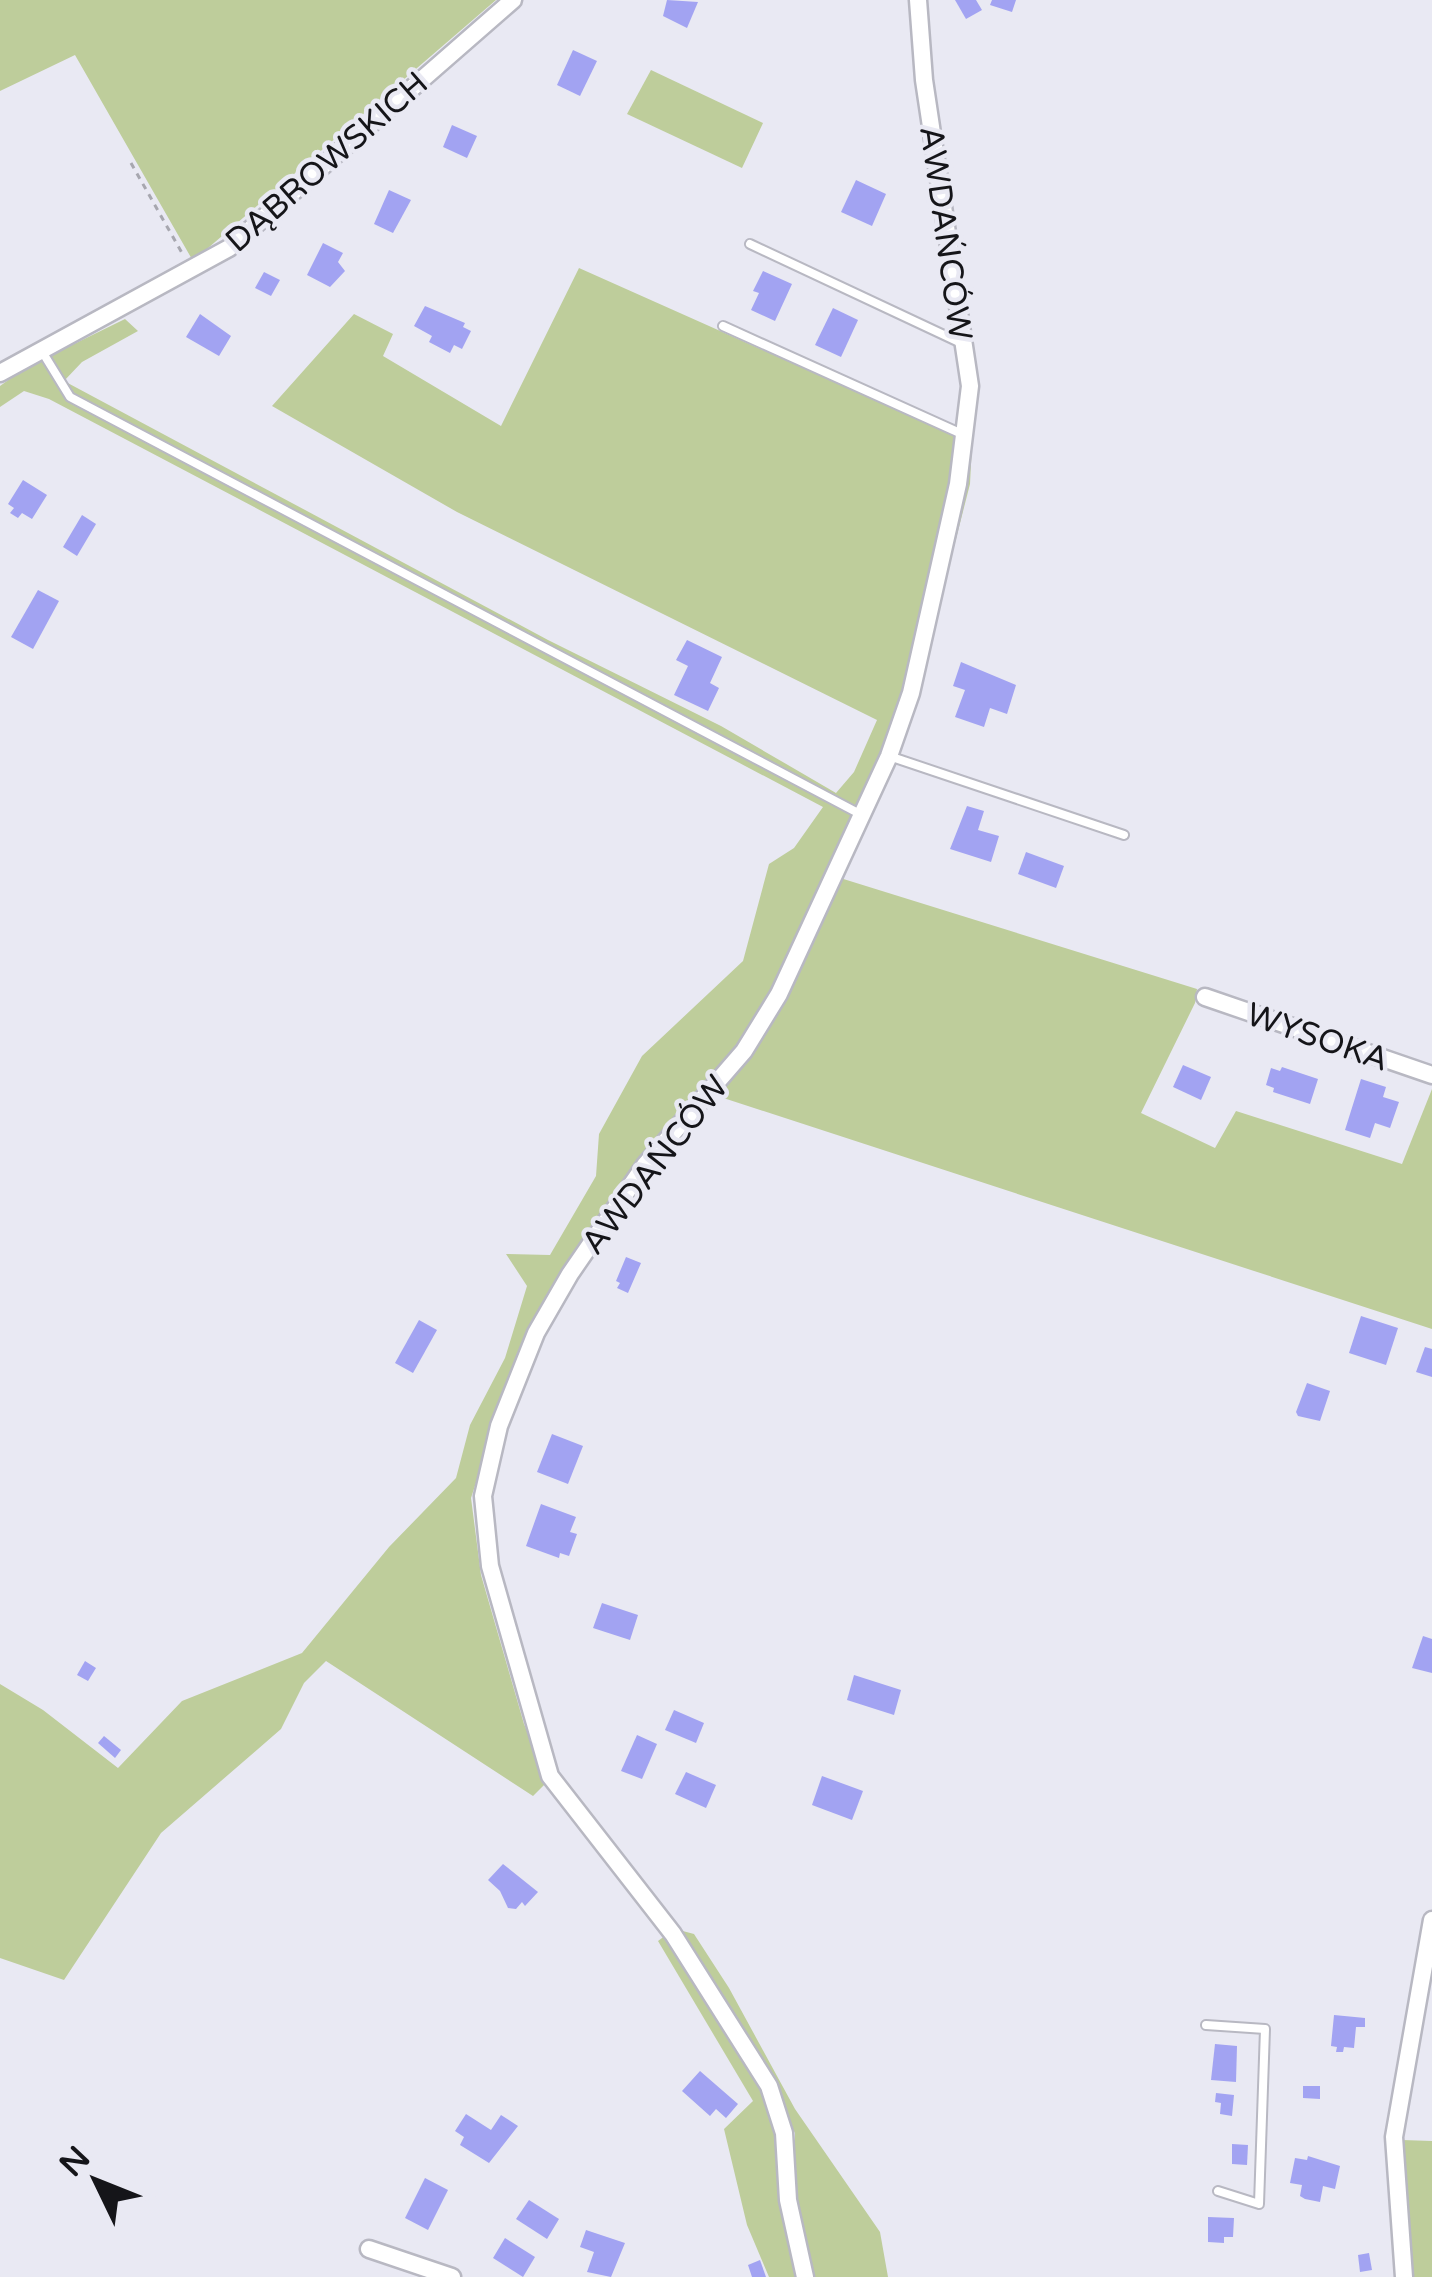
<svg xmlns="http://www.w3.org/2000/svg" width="1432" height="2277" font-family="'Varela Round',sans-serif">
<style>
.green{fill:#becd9b}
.building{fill:#a2a3f2}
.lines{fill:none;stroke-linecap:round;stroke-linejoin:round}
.service-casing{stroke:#b8b8c2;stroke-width:12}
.minor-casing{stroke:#b8b8c2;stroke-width:21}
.path{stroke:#a7a7af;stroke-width:3;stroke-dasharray:6 6;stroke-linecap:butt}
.service{stroke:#fff;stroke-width:8}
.minor{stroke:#fff;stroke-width:16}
.labels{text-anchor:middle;stroke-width:9;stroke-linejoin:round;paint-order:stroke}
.street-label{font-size:33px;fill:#151519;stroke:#e9e9f3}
</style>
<rect width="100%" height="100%" fill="#e9e9f3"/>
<!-- green -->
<g class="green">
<polygon points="0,0 496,0 193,261 75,55 0,91"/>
<polygon points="651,70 763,123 742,168 627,114"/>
<polygon points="579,268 972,443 970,484 906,735 837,877 1197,989 1195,1003 1141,1113 1215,1148 1236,1111 1402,1164 1432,1089 1432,1329 705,1092 514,1366 471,1498 481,1575 524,1724 548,1781 533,1796 326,1661 304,1683 281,1729 161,1833 64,1980 0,1958 0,1684 43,1710 118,1768 182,1701 302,1653 389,1547 456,1478 470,1425 505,1358 527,1286 506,1254 550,1255 596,1176 599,1134 642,1056 743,961 769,864 794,848 823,807 49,399 24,391 0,407 0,386 25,368 125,319 138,331 82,362 64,381 548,640 721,726 836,793 854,772 877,720 457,512 272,406 354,314 393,334 383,356 501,426"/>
<polygon points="679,1930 694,1934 729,1988 795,2109 880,2232 888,2277 810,2277 795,2195 795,2133"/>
<polygon points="666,1935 763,2086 776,2124 778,2184 798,2277 769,2277 747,2225 724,2129 753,2101 658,1941"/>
<polygon points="1402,2140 1432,2141 1432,2277 1411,2277"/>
</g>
<!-- building -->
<g class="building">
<polygon points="667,0 698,2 687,28 663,16"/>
<polygon points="955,0 976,0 982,10 966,19"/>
<polygon points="992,0 1016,0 1012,12 990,5"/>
<polygon points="573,50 597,61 580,96 557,85"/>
<polygon points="452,125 477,136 467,158 443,147"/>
<polygon points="856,180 886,194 872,226 841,212"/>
<polygon points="389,190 411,200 393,233 374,224"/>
<polygon points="323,243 343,253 338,262 345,271 330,287 307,275"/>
<polygon points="763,271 792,284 775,321 751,310 759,293 753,291"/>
<polygon points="264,272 280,280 271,296 255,288"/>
<polygon points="425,306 465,323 463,327 471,331 462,349 454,345 450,353 429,342 432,336 414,326"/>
<polygon points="833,308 858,320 841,357 815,345"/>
<polygon points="200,314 231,336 219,356 186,337"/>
<polygon points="23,480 47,495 32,519 22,513 18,518 10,513 14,508 8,504"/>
<polygon points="82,515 96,524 77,556 63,547"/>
<polygon points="38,590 59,601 33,649 11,637"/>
<polygon points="687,640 722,657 710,683 719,688 708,711 674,695 688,666 676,660"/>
<polygon points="961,662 1016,685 1007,714 990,708 984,727 955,717 965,690 953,686"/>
<polygon points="967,806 984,811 978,830 999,836 991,862 950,849"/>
<polygon points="1026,852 1064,866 1056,888 1018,874"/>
<polygon points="1183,1065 1211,1077 1201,1100 1173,1087"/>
<polygon points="1282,1067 1318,1079 1310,1104 1273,1092 1274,1088 1266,1085 1271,1068 1280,1071"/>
<polygon points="1361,1079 1386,1087 1383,1097 1399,1102 1390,1128 1375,1123 1370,1138 1345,1130"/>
<polygon points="626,1257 641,1263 628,1293 617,1288 620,1283 616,1281"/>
<polygon points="1361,1316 1398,1328 1386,1365 1349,1353"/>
<polygon points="419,1320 437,1330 413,1373 395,1363"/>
<polygon points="1425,1347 1432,1349 1432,1377 1416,1372"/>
<polygon points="1307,1383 1330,1391 1320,1421 1298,1416 1296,1412"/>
<polygon points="552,1434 583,1446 568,1484 537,1472"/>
<polygon points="541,1504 576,1517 570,1532 577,1534 569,1556 560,1553 559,1558 526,1546"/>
<polygon points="602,1603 638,1615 630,1640 593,1628"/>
<polygon points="1423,1636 1432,1639 1432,1673 1412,1668"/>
<polygon points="85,1661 96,1668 88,1681 77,1675"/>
<polygon points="854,1675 901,1690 894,1715 847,1700"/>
<polygon points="674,1710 704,1723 696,1743 665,1730"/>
<polygon points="637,1735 657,1744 642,1779 621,1771"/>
<polygon points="104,1736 121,1750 115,1758 98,1743"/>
<polygon points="686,1772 716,1785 706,1808 675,1794"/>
<polygon points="822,1776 863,1791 852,1820 812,1805"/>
<polygon points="503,1864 538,1892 525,1906 522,1902 516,1909 508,1908 500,1891 488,1880"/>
<polygon points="1334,2015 1365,2018 1365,2027 1356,2027 1354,2048 1344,2047 1343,2052 1336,2052 1337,2047 1331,2046"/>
<polygon points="1215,2044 1237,2046 1236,2082 1211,2080"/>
<polygon points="700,2071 738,2104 726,2118 716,2109 710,2116 682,2091"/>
<polygon points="1303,2086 1320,2086 1320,2099 1303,2098"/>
<polygon points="1216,2093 1234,2095 1232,2116 1220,2114 1221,2103 1215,2102"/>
<polygon points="466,2114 491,2130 501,2115 518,2126 489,2163 460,2145 464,2137 455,2131"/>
<polygon points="1232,2144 1248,2145 1247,2165 1232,2164"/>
<polygon points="1308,2156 1340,2166 1335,2189 1323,2186 1320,2202 1305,2199 1300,2196 1302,2185 1290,2183 1295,2158 1307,2160"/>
<polygon points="425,2178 448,2190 428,2230 405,2218"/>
<polygon points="529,2200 559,2219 547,2239 516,2219"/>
<polygon points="1208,2217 1234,2218 1233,2237 1224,2237 1224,2243 1208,2242"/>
<polygon points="586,2230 625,2243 611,2277 587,2272 594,2252 580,2247"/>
<polygon points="505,2238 535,2257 523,2277 493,2258"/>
<polygon points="1369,2253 1372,2270 1360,2272 1358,2255"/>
<polygon points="760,2260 766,2277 752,2277 748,2265"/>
</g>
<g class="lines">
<!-- service casing -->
<g class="service-casing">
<g id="service">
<polyline points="750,244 961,343"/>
<polyline points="723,326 962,434"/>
<polyline points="43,353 70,397 860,814"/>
<polyline points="892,757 1124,835"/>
<polyline points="1206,2025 1265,2029 1259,2204 1218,2191"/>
</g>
</g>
<!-- minor casing -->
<g class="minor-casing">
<g id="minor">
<polyline points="0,373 229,248 513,0"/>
<polyline points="1205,997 1432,1075"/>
<polyline points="369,2249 452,2277"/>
<polyline points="805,2277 788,2200 784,2133 769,2086 673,1934 550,1776 490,1566 483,1496 499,1426 536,1333 570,1274 645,1165 744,1051 779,994 889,756 911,693 958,484 970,386 924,80 918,0"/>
<polyline points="1404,2277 1394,2137 1432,1920"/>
</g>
</g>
<!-- path -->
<polyline class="path" points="131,163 182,253"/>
<!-- service -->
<use href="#service" class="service"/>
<!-- minor -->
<use href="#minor" class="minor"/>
</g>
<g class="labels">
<!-- street labels -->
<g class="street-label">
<text transform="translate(326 161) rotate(-41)" y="12">DĄBROWSKICH</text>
<text transform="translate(947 233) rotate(82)" y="12">AWDAŃCÓW</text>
<text transform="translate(1318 1036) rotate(19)" y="12">WYSOKA</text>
<text transform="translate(654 1164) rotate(-52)" y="12">AWDAŃCÓW</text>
</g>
</g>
<!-- north arrow -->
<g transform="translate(96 2181) rotate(313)" stroke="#e9e9f3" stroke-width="9" paint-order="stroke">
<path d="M0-9L21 45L0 30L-21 45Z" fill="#151519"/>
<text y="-18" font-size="33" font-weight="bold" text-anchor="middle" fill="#151519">N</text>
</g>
</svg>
